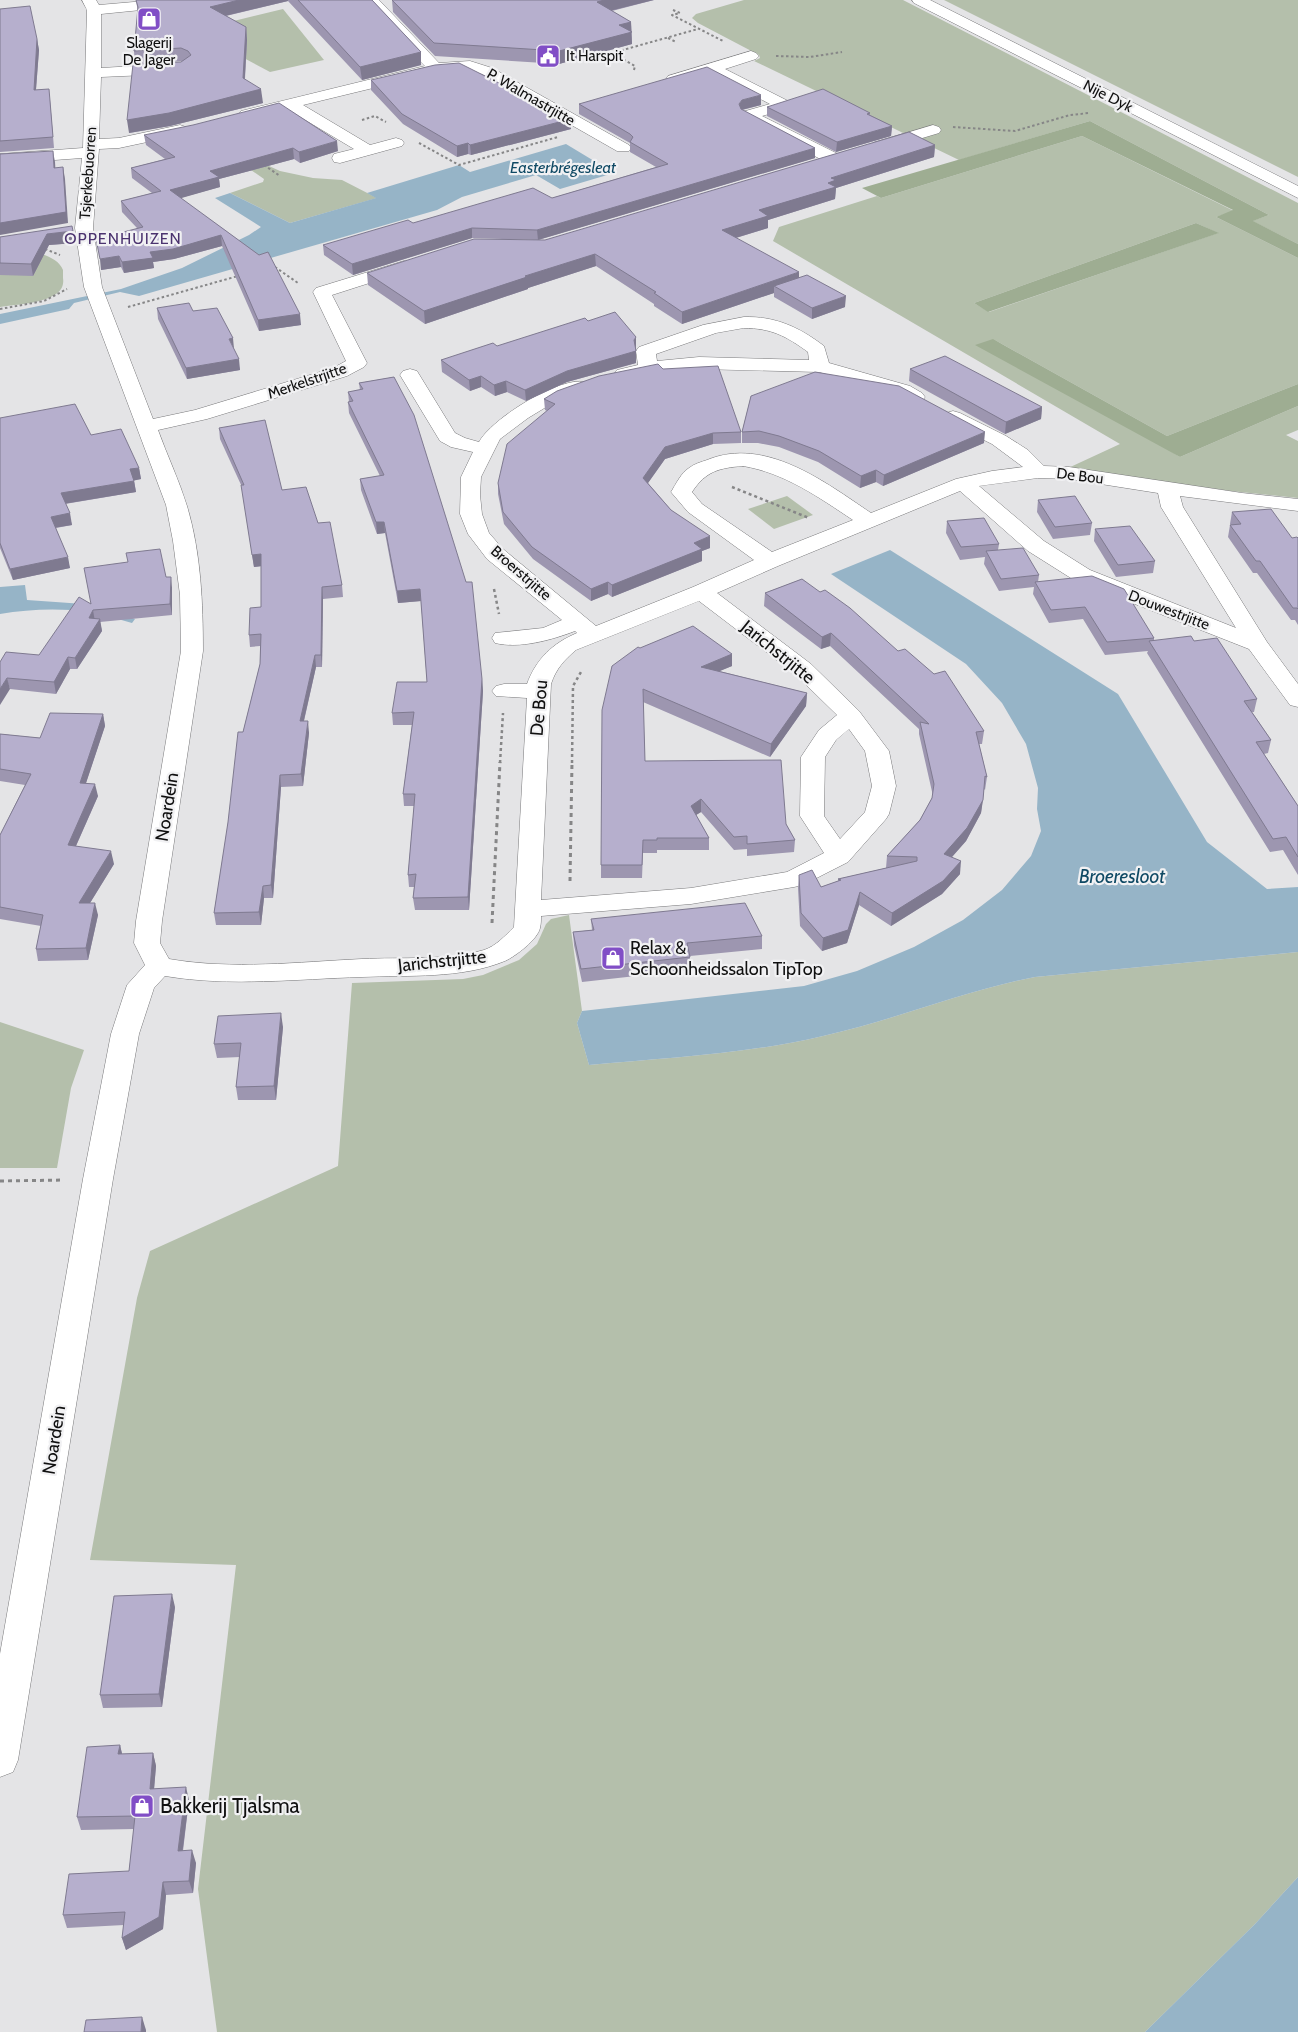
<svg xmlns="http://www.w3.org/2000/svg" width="1298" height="2032" font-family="Cabin,sans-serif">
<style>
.green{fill:#b4bfab;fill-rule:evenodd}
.forest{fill:#9ead92}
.water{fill:#96b4c7}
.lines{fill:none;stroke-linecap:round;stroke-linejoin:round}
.minor-casing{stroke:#79797b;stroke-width:1}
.path-far2{stroke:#868687;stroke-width:2;stroke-dasharray:2.5 2.5;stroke-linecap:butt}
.path-far1{stroke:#868687;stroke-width:2.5;stroke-dasharray:3 3;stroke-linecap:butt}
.path{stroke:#868687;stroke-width:3;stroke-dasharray:4 4;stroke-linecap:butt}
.minor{fill:#fff;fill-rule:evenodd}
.wall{fill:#9d96b0}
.shaded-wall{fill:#7f7a90}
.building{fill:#b6afcd;stroke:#7f7a90}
.labels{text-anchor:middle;stroke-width:4.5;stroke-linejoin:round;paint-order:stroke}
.far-poi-label{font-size:15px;fill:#101010;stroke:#f1f1f3}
.far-street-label{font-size:15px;fill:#101010;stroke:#f1f1f3}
.far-water-label{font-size:16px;font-style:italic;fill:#0f4964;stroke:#f1f1f3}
.far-quarter-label{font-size:16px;letter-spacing:1px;fill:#4b336f;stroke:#f1f1f3}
.street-label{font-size:18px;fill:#101010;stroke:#f1f1f3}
.poi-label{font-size:18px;fill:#101010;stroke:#f1f1f3;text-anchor:start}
.water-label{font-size:19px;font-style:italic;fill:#0f4964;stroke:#f1f1f3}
.near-poi-label{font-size:21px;fill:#101010;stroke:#f1f1f3;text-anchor:start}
</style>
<rect width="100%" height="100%" fill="#e4e4e6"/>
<!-- green -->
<g class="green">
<polygon points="744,0 903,0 1298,203 1298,244 1252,221 1269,215 1090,121 959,160 754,61 760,58 759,55 698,23 692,18 696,14"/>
<polygon points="944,0 1298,0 1298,177"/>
<polygon points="283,9 324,60 270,72 193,31"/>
<polygon points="202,136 280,171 313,178 342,180 377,198 290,223 230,193 263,182 264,179"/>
<path d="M1082 136 1234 211 1216 217 1298 258V384L1167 436 993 339 1180 457 1298 406V430L1286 435 1298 441V498L1231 491 1066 469 1120 444 773 241 779 227 877 196 881 198ZM1196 223 1218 233 989 312 974 303Z"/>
<path d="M0 247C16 249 56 251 63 270 63 273 63 275 63 278 64 284 62 290 56 294 41 304 18 304 0 307Z"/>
<polygon points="787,496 813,515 774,529 748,509"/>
<path d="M569 915 582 1011 577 1023 589 1065C667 1058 747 1054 823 1036 895 1020 963 991 1035 977L1298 952V1877L1255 1924 1145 2032H217L198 1889 236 1565 90 1560 137 1298 150 1251 338 1166 352 983 463 979 483 975 519 960 537 944 546 924 551 919Z"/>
<polygon points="0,1022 84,1050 71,1088 57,1168 0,1168"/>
</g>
<!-- forest -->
<g class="forest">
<polygon points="1090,121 1269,215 1253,221 1298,244 1298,258 1216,217 1233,210 1082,136 881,198 862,188"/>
<polygon points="1196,223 1219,233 988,312 974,303"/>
<polygon points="993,339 1167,436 1298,384 1298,406 1180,457 975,345"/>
</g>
<!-- water -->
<g class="water">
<polygon points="566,144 614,173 560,189 536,175 462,197 437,210 139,296 120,292 74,303 69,309 0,324 0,314 121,289 182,268 249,235 261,227 215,198 230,193 290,223 376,198 367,193 459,165 470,172"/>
<path d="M890 550 1118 694 1207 842 1267 889 1298 887V952L1035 977C963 991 895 1020 823 1036 747 1054 667 1058 589 1065L577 1023 582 1011 804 986 857 971 914 947 963 920 1002 890 1031 856 1041 831 1037 809 1038 788 1026 744 1002 703 966 664 831 574Z"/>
<path d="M25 585 27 600 98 605 135 619 132 623C118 619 104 614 90 612 61 608 29 609 0 614V587Z"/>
<polygon points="1298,1877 1298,2032 1145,2032 1255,1924"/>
</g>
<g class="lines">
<!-- minor casing -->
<g class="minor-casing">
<g id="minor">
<path d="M82 0H96L99 5 157 0H184L182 3 161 8 101 14V68L169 64 174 66 177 69 174 72 169 74 101 77 99 139 119 138 180 125 186 127 188 130 186 133 180 135 119 148 99 149 93 228 102 287 153 419 195 410 333 368 346 361 313 292 316 288 404 261 410 262 413 266 410 270 332 295 367 363 364 367 347 376 207 419 158 430C167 455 179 480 187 506 201 553 203 603 203 651L162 921 160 943 169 959C233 970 298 962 362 959 402 957 445 961 484 950 496 946 505 936 514 927L527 698 496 696 492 691 496 686 504 684H527C536 659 553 643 577 633L575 631C552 640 519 649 495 643L492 638 495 633 543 628 562 620 487 559 468 534 460 514 461 477 473 452 451 447 440 441 400 375 403 371 410 369 417 371 455 433 465 438 479 442C491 419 560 376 585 382L588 386 585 390 556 401 528 418 500 439 481 477 480 495 482 514 489 533 503 549 596 626 693 587 754 560 688 512 671 492C676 484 681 473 689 468 694 464 701 462 707 460 765 436 825 482 871 513L956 479 992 471 1023 467 992 444 946 421 943 417 946 413 953 411 960 413 1006 436 1028 450 1044 466 1069 467 1242 493 1298 499V511L1180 496 1183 507 1267 642 1298 684V707L1290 705 1249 649 1074 580 1028 551 960 491 778 566 717 593 811 664 859 711 889 751 896 786 889 814 886 819 848 862 803 885 794 887 691 904 541 916C541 920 541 924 540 928 538 939 516 956 505 961 461 979 409 975 362 977 296 979 231 987 165 976L154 988 139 1034 113 1179 18 1760 13 1772 0 1777V1654L83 1179 111 1034 127 985 145 965 134 943 136 921 181 651 180 595 173 541 166 505 84 287 75 228 82 158 0 164V154L83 148 87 10ZM743 466C785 473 818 497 853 520L772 552 702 504 692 492C706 471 719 468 743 466ZM1038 478 1069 479 1158 493 1161 507 1236 628 1090 570 1044 541 979 486ZM699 601 795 674 837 715 819 730 801 757 800 816 824 853 787 872 691 888 541 900 551 684C556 669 564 660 576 650ZM849 729 865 751 872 786 865 812 840 839 824 816 825 757 836 740Z"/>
<polygon points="364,0 379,0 439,63 470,61 492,68 629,145 631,148 629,151 617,151 482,74 469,71 435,73 303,105 370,145 396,138 402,140 404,143 402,146 340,163 334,162 332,158 334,154 354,149 287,109 247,119 241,117 239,114 241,111 425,66"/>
<polygon points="912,0 930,0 1298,186 1298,198 914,3"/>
<polygon points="751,51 756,53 759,56 756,59 725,69 790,102 792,105 790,108 762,116 840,155 842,159 840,163 828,163 742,118 740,115 742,112 770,104 710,73 674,84 668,82 666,79 668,76"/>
<polygon points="933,125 939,127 941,130 939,133 879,151 873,149 871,146 873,143"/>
<path d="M744 317C775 316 799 327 824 346L829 363 910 386 922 393 925 397 922 401 915 403 908 401 896 394 819 372 699 369 648 374 624 380 617 378 614 374 617 370 638 365 636 351 639 347 703 325ZM744 328C771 328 786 336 808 352L809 360 699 357 657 361 656 354 716 333Z"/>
</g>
</g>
<!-- path-far2 -->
<g class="path-far2">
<polyline points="673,10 680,13 672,15 723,41"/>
<polyline points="668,38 676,42"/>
<polyline points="776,56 810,57 842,52"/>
<polyline points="634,70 635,66 612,53 698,29"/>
<polyline points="362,120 375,116 386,122"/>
<polyline points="953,127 1015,131 1070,115 1089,113"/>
<polyline points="419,143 459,165 558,137"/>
<polyline points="264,165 280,176"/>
<polyline points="45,249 60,255"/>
<polyline points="275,267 298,283"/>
<polyline points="128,307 238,276"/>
<polyline points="0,309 44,301 67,289"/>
</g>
<!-- path-far1 -->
<g class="path-far1">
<polyline points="732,487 809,518"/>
<polyline points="494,589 499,614"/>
<polyline points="500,763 503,713"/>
<polyline points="572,763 573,686 581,672"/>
</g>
<!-- path -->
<g class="path">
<polyline points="570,881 572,762"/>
<polyline points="492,923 500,762"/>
<polyline points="0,1181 64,1180"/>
</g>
<!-- minor -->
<use href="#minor" class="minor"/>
</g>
<!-- wall -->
<g class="wall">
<polygon points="136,0 372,0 421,52 421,65 362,80 288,1 226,16 246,27 247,40 245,79 263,103 170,126 129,133 183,61 135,64 134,51 138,13"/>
<polygon points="392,0 654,0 612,11 631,22 632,44 559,64 435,56 393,12"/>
<polygon points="0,9 37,39 39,50 36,90 50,100 54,148 0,152"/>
<polygon points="371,80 571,119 571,129 471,155 468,154 457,157 403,124 371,90"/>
<polygon points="579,104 761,105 742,110 815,148 815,158 538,240 472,238 353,275 324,255 323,245 413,223 552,198 656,167 630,152 630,143 579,114"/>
<polygon points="767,107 870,113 870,115 892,126 891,136 836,152 767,116"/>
<polygon points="144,135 338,151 300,163 294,159 219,179 220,187 180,198 259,255 301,325 259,331 222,246 174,259 153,262 154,268 124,273 121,267 101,270 137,228 122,212 121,201 152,193 132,178 131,168 165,159 146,145"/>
<polygon points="935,145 934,157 836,188 835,199 768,220 768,228 736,238 845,307 812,319 774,297 774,293 682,324 654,306 654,304 596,266 528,288 528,289 425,324 368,285 367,273 545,240"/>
<polygon points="73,231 75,243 49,245 33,276 0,275 0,237"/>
<polygon points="157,308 193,311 234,349 240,370 187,379 158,319"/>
<polygon points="497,346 636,348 636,363 567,382 526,401 507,392 495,396 481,387 470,391 442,372 441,360"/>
<polygon points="663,369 741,432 741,443 713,444 665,459 648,483 671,510 710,548 702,551 702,561 612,597 608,594 591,601 533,559 504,524 498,494 498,483 547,411 545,410 544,399"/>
<polygon points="910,369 1042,407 1041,419 1005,434 909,381"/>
<polygon points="394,377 482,679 483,691 469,910 415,910 413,898 414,887 409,887 408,875 414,806 404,806 403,794 412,725 393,725 392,713 427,682 421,601 398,603 385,533 377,534 361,490 360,479 380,476 349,413 348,402 349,402 348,392 360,390 359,383"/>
<polygon points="751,396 984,443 883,486 876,482 860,488 818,462 779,447 758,443 742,443 742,432"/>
<polygon points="0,418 91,435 139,468 141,479 134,480 136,492 65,504 72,525 56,528 70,568 13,580 0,548"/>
<polygon points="219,428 282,490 318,523 342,585 343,597 323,599 322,667 316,667 304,721 309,733 303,786 281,787 273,898 264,898 261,925 216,925 214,913 243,732 260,664 260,646 250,647 249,635 261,607 261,566 254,567 242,487 220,439"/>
<polygon points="1038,500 1092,523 1090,535 1053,539 1037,512"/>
<polygon points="1232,512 1292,538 1298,538 1298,625 1295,620 1291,620 1257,573 1253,573 1228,537 1230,525 1231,525 1230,524"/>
<polygon points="947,521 999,544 998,550 1039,575 1038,582 1154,638 1154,640 1194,641 1257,699 1254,712 1252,712 1271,740 1268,753 1264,754 1298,806 1298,875 1283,850 1270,852 1147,653 1148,651 1105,655 1083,619 1049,623 1033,594 1034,587 999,591 984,564 985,557 960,560 946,533"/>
<polygon points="1095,529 1155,561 1153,573 1116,577 1094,541"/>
<polygon points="166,577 172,588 172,615 100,622 102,631 77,669 70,669 56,694 10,689 0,662 39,655 91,604"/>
<polygon points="802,579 984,731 982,744 979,744 987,777 985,790 984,789 981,813 966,841 952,857 960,874 942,894 891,926 859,905 847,943 822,951 800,926 798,888 799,875 821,887 838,881 838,879 886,868 887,856 920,820 933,796 919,734 919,729 830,646 821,649 764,606 765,593"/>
<polygon points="640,648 732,654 732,666 719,671 807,693 806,706 770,757 643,702 645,761 786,824 795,840 794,852 747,856 747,849 734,850 701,812 696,815 709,838 709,850 657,850 657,853 643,853 642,878 601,878 601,865"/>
<polygon points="103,714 105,726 86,783 98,796 76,846 114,864 90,903 98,915 88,960 38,961 36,949 41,926 0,919 0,835 25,785 0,781 0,734 40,738"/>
<polygon points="591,919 762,936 762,949 690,956 690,970 582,982 574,945 573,932 592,930"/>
<polygon points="283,1027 276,1100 238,1100 236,1087 240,1057 217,1058 214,1044"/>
<polygon points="175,1607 162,1707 103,1708 100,1695"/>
<polygon points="120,1745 122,1754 153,1753 156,1766 154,1789 189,1800 183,1851 196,1863 193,1893 166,1895 163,1929 126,1950 122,1938 124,1925 67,1928 63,1915 129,1871 134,1829 81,1830 77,1817"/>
</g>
<!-- shaded-wall -->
<g class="shaded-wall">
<polygon points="239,0 288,0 288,1 212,19 210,7"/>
<polygon points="604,0 654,0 597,14 597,2"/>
<polygon points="631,22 632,44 559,64 559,51 619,25"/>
<polygon points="246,27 247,40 244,91 243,78"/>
<polygon points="37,39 39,50 35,101 34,90"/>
<polygon points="421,52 421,65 362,80 360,67"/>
<polygon points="261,89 263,103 170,126 129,133 127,120"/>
<polygon points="761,95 761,105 741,110 739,104 742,100"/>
<polygon points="571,119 571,129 471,155 470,145"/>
<polygon points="892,126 891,136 836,152 837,142"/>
<polygon points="337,141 338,151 300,163 299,152"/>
<polygon points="468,143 468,154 457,157 457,146"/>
<polygon points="935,145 934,157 836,188 835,199 768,220 768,228 722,242 722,230 759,210 831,178"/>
<polygon points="293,148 294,159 219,179 220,187 171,201 170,190 210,171"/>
<polygon points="815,148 815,158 538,240 537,230"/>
<polygon points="53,151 55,162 56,180 54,168"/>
<polygon points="63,167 65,179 68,223 0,235 0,223"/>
<polygon points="472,228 472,238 353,275 352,264"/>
<polygon points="73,231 75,243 49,245 33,276 31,264 47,234"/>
<polygon points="221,235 222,246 174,259 153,262 154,268 124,273 122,262 150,252"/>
<polygon points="595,254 596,266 528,288 528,289 425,324 424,311 525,276"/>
<polygon points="119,256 121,267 101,270 100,259"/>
<polygon points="799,272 799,285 774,286 774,293 682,324 682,312"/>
<polygon points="846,296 845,307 812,319 812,308"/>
<polygon points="300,314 301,325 259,331 258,320"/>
<polygon points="636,337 636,348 634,351 634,340"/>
<polygon points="233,338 234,349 229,339"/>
<polygon points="636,351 636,363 567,382 526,401 525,390 567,371"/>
<polygon points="239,359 240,370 187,379 186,368"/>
<polygon points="481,376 481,387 470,391 469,380"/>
<polygon points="506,381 507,392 495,396 494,385"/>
<polygon points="1042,407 1041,419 1005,434 1006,422"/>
<polygon points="985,432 984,443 883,486 884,475"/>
<polygon points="713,433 713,444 665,459 643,490 643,478 665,447"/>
<polygon points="139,468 141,479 132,481 130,469"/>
<polygon points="876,470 876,482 860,488 861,476"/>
<polygon points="134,481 136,492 63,504 61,493"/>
<polygon points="70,513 72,525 53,528 51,517"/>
<polygon points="376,522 384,522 385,533 377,534"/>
<polygon points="710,536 710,548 702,551 702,561 612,597 612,585 694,543"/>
<polygon points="261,554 263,566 254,567 252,555"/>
<polygon points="68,557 70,568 13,580 10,569"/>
<polygon points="171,577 172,588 172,615 170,604"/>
<polygon points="608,582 608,594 591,601 591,589"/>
<polygon points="322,587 323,599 322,667 321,655"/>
<polygon points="420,589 421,601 398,603 397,591"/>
<polygon points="93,610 95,622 89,618"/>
<polygon points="100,619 102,631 77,669 75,658"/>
<polygon points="831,633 830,646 821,649 822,637"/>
<polygon points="732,654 732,666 701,679 701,667"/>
<polygon points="315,655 316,667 301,733 300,721"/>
<polygon points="68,657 70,669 56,694 54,682"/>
<polygon points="7,678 10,689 0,705 0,689"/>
<polygon points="482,679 483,691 469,910 468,897"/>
<polygon points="807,693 806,706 770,757 771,744"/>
<polygon points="103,714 105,726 82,795 80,783"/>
<polygon points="308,721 309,733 303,786 301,774"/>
<polygon points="280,775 281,787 273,898 271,885"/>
<polygon points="95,784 98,796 71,857 68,845"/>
<polygon points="701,799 701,812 691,818 691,806"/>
<polygon points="983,800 981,813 966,841 943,867 944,854"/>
<polygon points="111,851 114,864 82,916 79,903"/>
<polygon points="961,861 960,874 942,894 891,926 892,913"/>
<polygon points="263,886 264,898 261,925 259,912"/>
<polygon points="860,892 859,905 847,943 822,951 823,938"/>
<polygon points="95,903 98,915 88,960 86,948"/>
<polygon points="281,1013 283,1027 276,1100 274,1086"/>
<polygon points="172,1594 175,1607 162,1707 159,1694"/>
<polygon points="120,1745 123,1758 118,1754"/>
<polygon points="153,1753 156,1766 153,1801 150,1789"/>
<polygon points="186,1787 189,1800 181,1863 178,1851"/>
<polygon points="192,1850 196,1863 193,1893 189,1881"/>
<polygon points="163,1882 166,1895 163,1929 126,1950 122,1938"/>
<polygon points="142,2017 146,2030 146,2032 141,2032"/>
</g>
<!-- building -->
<g class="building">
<polygon points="136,0 239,0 210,7 246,27 243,78 261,89 169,113 127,120 133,64 181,62 191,55 188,51 181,48 134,51 138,7"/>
<polygon points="298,0 372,0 421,52 360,67"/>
<polygon points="392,0 604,0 597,2 631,22 619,25 632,32 559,51 434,43"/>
<polygon points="30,6 37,39 34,90 49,89 53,137 0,141 0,9"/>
<polygon points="459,63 571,119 470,145 468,143 457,146 402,114 371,80 435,65"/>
<polygon points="707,67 761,95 742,100 739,104 741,109 815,148 537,230 472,228 352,264 323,245 408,220 413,223 533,188 552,198 668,164 630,142 633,137 630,134 579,104"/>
<polygon points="823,89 870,113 867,114 892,126 837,142 767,107"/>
<polygon points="279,103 337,141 299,152 293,148 210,171 219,177 170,190 259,255 268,252 300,314 258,320 221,235 173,249 150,252 153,258 122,262 119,256 100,259 96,239 143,227 121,201 161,191 131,168 175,157 144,135 193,125"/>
<polygon points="909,132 935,145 831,178 836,180 828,183 836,187 759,210 768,216 722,230 799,272 682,312 654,293 656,292 595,254 525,276 527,277 424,311 367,273 474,239 545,240"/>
<polygon points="53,151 54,168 63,167 66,212 0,223 0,154"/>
<polygon points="72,226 73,231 47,234 31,264 0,263 0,237"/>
<polygon points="807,275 846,296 812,308 774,286"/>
<polygon points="189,303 193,311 217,308 233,338 229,339 239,359 186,368 157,308"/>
<polygon points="615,312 636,337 634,340 636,351 567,371 525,390 506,381 494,385 481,376 469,380 441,360 493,343 497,346 585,318 588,321"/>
<polygon points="945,356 1042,407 1006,422 910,369"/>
<polygon points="658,364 663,369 718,366 741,432 713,433 665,447 643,478 671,510 710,536 694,543 702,549 612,585 608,582 591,589 532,547 503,512 498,483 507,444 555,404 544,399 557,391 599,376"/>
<polygon points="815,372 899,386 985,432 884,475 876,470 861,476 819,451 779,436 759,431 742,432 751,396"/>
<polygon points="394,377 414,415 466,582 472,582 482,679 468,897 413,898 416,874 408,875 415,794 403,794 414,712 392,713 397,682 427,682 420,589 397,591 384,522 376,522 360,479 384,475 348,402 353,401 348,392 363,389 359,383"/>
<polygon points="75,404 91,435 121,429 139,468 130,469 134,481 61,493 70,513 51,517 68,557 10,569 0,543 0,418"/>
<polygon points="265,420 282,490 306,487 318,523 330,522 342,585 322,587 321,655 315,655 300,721 308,721 301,774 280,775 271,885 263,886 259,912 214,913 228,822 238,732 243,732 260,664 261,634 249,635 250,608 261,607 261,554 252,555 241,485 244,485 219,428"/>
<polygon points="1075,496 1092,523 1055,527 1038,500"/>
<polygon points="1271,509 1292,538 1297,537 1298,538 1298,609 1297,608 1293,608 1260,561 1256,561 1230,525 1241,524 1232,512"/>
<polygon points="984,518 999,544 961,547 947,521"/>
<polygon points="1130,526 1155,561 1118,565 1095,529"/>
<polygon points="1023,548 1039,575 1001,579 986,551"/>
<polygon points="160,549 166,577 171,577 170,604 93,610 89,618 100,619 75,658 68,657 54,682 7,678 0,689 0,662 6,652 39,655 79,597 91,604 84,568 128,562 126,553"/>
<polygon points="1092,576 1124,589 1154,638 1107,642 1085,607 1051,610 1035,582"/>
<polygon points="802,579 820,592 825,590 850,608 898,651 905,649 934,674 945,671 984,731 976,732 987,777 985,776 983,800 967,828 944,854 961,861 943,881 892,913 860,892 848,930 823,938 801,913 799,875 812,870 821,887 841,880 838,879 917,861 917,857 887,856 920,820 932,798 934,784 920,722 929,724 831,633 822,637 765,593"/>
<polygon points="693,626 732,654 701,667 807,693 771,744 643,689 645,761 781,760 786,824 795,840 747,844 747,836 734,837 701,799 691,806 709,838 657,838 657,840 643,840 642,865 601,865 602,710 612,666 638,647 640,648"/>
<polygon points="1191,636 1194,641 1217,638 1257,699 1244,701 1271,740 1256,742 1298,806 1298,857 1286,837 1273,839 1149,641"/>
<polygon points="50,713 103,714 80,783 95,784 68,845 111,851 79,903 95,903 86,948 36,949 43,915 0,907 0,835 31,774 0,769 0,734 40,738"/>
<polygon points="745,903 762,936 687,943 690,957 581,969 573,932 594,930 591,919"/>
<polygon points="281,1013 274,1086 236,1087 241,1043 214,1044 218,1016"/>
<polygon points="172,1594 159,1694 100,1695 114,1596"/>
<polygon points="120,1745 118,1754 153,1753 150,1789 186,1787 178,1851 192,1850 189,1881 163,1882 159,1917 122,1938 125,1912 63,1915 69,1874 129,1871 135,1816 77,1817 87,1747"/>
<polygon points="142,2017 141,2032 84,2032 86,2020"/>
</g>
<!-- icons -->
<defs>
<g id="shop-square" transform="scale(1.25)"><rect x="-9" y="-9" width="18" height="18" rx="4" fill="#814ec6" stroke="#f1f1f3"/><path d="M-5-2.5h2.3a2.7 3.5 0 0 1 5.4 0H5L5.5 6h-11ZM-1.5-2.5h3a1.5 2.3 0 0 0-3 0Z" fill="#fff"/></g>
<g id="civic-square" transform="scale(1.25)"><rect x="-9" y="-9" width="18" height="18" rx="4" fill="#814ec6" stroke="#f1f1f3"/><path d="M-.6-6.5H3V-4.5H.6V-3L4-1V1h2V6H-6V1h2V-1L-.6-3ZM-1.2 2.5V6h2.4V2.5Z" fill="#fff"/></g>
</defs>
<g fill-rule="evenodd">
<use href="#shop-square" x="149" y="19"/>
<use href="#civic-square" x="548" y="56"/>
<use href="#shop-square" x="613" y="958"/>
<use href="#shop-square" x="142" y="1806"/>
</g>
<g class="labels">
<!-- far-poi labels -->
<g class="far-poi-label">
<text x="149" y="48">Slagerij<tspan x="149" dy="17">De Jager</tspan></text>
<text x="566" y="61" text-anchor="start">It Harspit</text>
</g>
<!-- far-street labels -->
<g class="far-street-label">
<text transform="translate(1108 96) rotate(27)" y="5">Nije Dyk</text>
<text transform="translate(531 97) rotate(30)" y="5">P. Walmastrjitte</text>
<text transform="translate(88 173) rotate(-86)" y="5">Tsjerkebuorren</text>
<text transform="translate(307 381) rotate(-19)" y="5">Merkelstrjitte</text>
<text transform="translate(1080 476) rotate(7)" y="5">De Bou</text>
<text transform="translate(521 573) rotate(41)" y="5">Broerstrjitte</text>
<text transform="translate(1169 610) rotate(21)" y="5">Douwestrjitte</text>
</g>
<!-- far-water labels -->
<g class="far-water-label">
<text x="563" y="173">Easterbrégesleat</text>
</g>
<!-- far-quarter labels -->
<g class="far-quarter-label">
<text x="123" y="244">OPPENHUIZEN</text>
</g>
<!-- street labels -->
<g class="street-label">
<text transform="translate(778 652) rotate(39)" y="6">Jarichstrjitte</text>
<text transform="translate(539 708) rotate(-85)" y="6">De Bou</text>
<text transform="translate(167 807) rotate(-81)" y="6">Noardein</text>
<text transform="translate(442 961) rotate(-6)" y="6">Jarichstrjitte</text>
<text transform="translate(54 1440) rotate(-81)" y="6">Noardein</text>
</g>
<!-- poi labels -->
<g class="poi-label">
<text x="630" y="954">Relax &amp;<tspan x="630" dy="21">Schoonheidssalon TipTop</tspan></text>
</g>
<!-- water labels -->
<g class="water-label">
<text x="1122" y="883">Broeresloot</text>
</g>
<!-- near-poi labels -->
<g class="near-poi-label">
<text x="160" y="1813">Bakkerij Tjalsma</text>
</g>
</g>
</svg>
